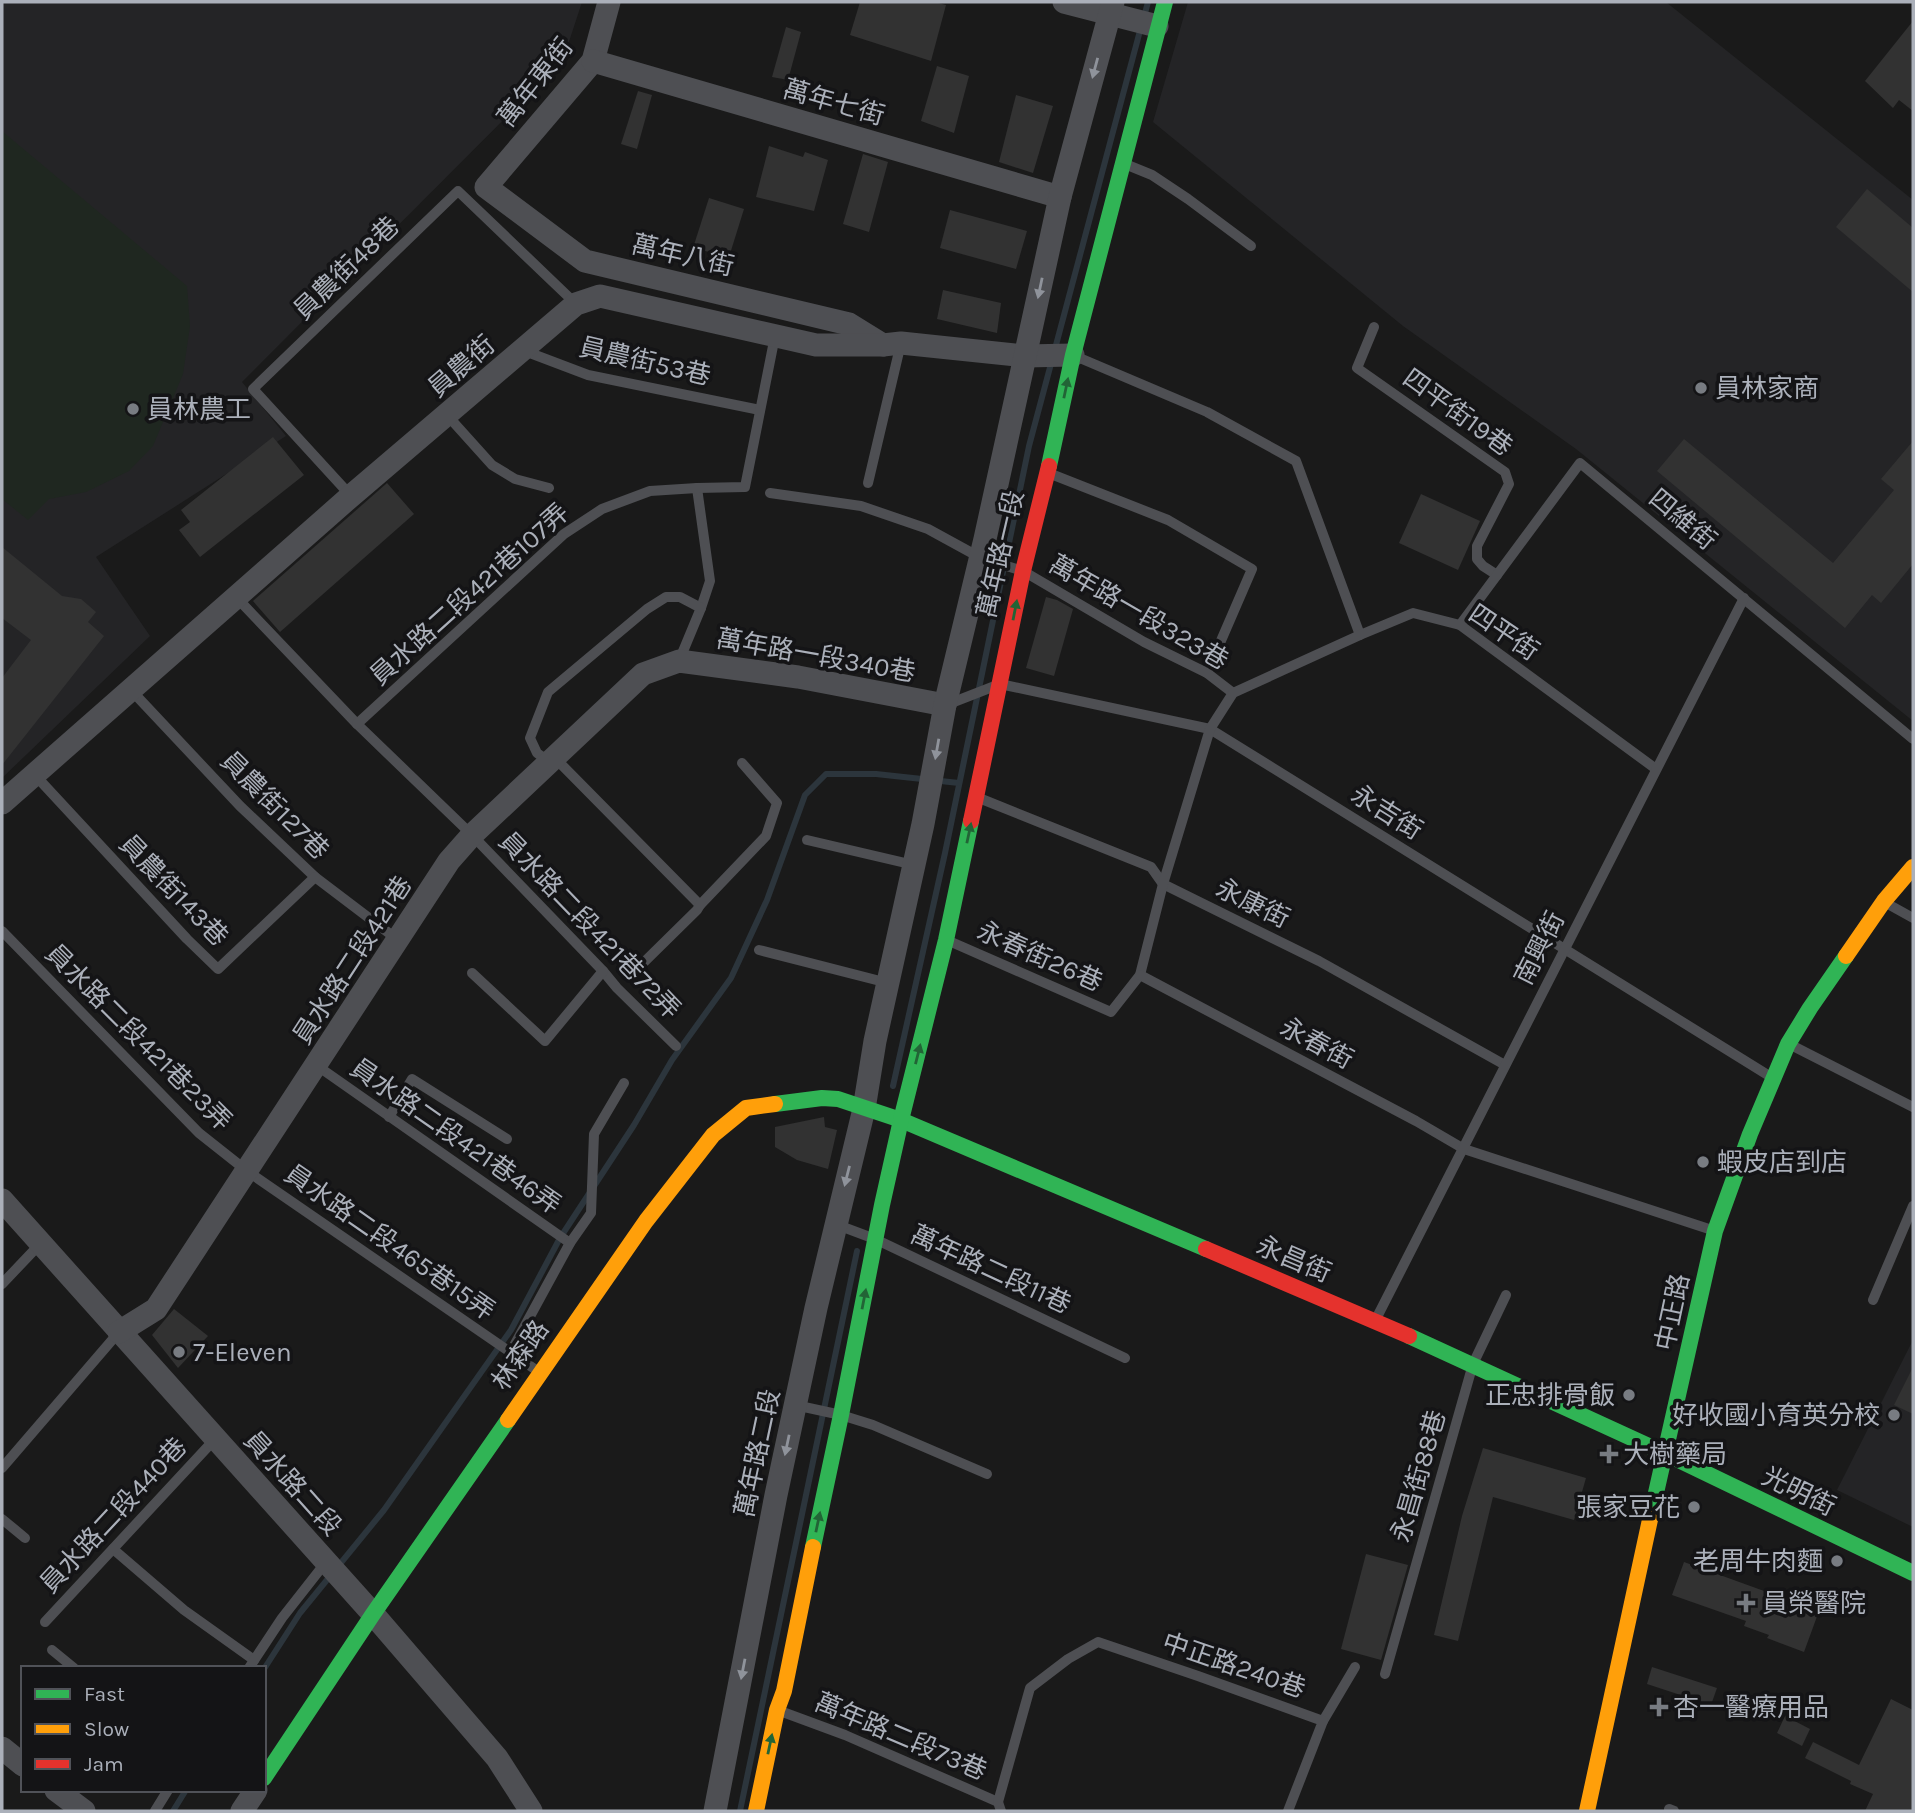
<svg xmlns="http://www.w3.org/2000/svg" width="1915" height="1813" font-family="Karla,'Noto Sans TC',sans-serif">
<style>
.built{fill:#242426}
.green{fill:#1f2720}
.lines{fill:none;stroke-linecap:round;stroke-linejoin:round}
.stream{stroke:#2c353c;stroke-width:6}
.building{fill:#323232}
.lane{stroke:#4e4f53;stroke-width:10}
.street{stroke:#4e4f53;stroke-width:23}
.fast{stroke:#30b455;stroke-width:16}
.slow{stroke:#ff9f0a;stroke-width:16}
.jam{stroke:#e5322d;stroke-width:16}
.oneway{fill:#8f939b}
.oneway2{fill:#226436}
.poi-dot{fill:#787c82;stroke:#141416;stroke-width:2.5}
.labels{text-anchor:middle;stroke-width:7;stroke-linejoin:round;paint-order:stroke}
.street-label{font-size:26px;fill:#abb0ba;stroke:#141416}
.poi-label{font-size:26px;fill:#abb0ba;stroke:#141416;text-anchor:start}
</style>
<rect width="100%" height="100%" fill="#1a1a1a"/>
<!-- built -->
<g class="built">
<polygon points="2,2 582,2 563,60 242,382 286,436 96,557 150,636 2,778"/>
<polygon points="1188,2 1666,2 1913,200 1913,721 1576,449 1403,326 1153,122"/>
<polygon points="1913,1340 1913,1527 1837,1490"/>
</g>
<!-- green -->
<polygon class="green" points="2,131 187,286 190,326 183,374 153,446 129,471 86,492 49,499 28,520 2,499"/>
<g class="lines">
<!-- stream -->
<g class="stream">
<polyline points="1144,17 1148,2"/>
<polyline points="893,1086 945,853 1029,446 1141,27"/>
<polyline points="264,1669 300,1613 384,1510 511,1330 560,1238 634,1125 672,1060 731,978 767,900 805,795 826,774 876,774 959,783"/>
<polyline points="173,1811 186,1790"/>
<polyline points="740,1811 857,1251"/>
</g>
</g>
<!-- building -->
<g class="building">
<polygon points="860,2 935,2 946,5 931,61 850,35"/>
<polygon points="1913,21 1913,111 1899,100 1893,108 1865,81"/>
<polygon points="786,27 801,32 788,80 772,77"/>
<polygon points="937,66 969,76 954,133 921,121"/>
<polygon points="638,91 652,95 637,149 621,144"/>
<polygon points="1016,95 1053,106 1033,173 999,162"/>
<polygon points="769,146 803,157 805,152 828,160 814,211 756,197"/>
<polygon points="863,154 888,162 869,232 843,224"/>
<polygon points="1867,189 1913,228 1913,292 1836,227"/>
<polygon points="709,198 744,209 729,257 693,248"/>
<polygon points="950,210 1027,231 1016,269 940,248"/>
<polygon points="943,290 1001,303 997,333 937,319"/>
<polygon points="273,437 304,475 200,557 179,530 190,522 181,510"/>
<polygon points="1684,439 1833,563 1894,490 1881,479 1913,441 1913,564 1881,603 1872,595 1845,628 1657,471"/>
<polygon points="387,483 414,514 280,632 253,601"/>
<polygon points="1421,494 1480,521 1458,570 1399,543"/>
<polygon points="2,547 62,596 81,599 96,612 88,622 104,636 2,765 2,678 31,640 2,618"/>
<polygon points="1046,597 1057,600 1073,609 1054,676 1026,668"/>
<polygon points="824,1117 825,1127 837,1130 828,1169 797,1160 775,1147 775,1127"/>
<polygon points="174,1309 208,1336 178,1368 152,1335"/>
<polygon points="1913,1367 1913,1414 1894,1405"/>
<polygon points="1483,1448 1586,1478 1574,1520 1493,1497 1458,1641 1434,1635 1462,1516"/>
<polygon points="1366,1554 1408,1565 1381,1660 1341,1649"/>
<polygon points="1684,1562 1819,1611 1804,1652 1767,1638 1769,1635 1744,1626 1746,1621 1672,1595"/>
<polygon points="1652,1667 1717,1688 1711,1705 1647,1684"/>
<polygon points="1891,1699 1913,1710 1913,1811 1865,1811 1873,1794 1850,1784 1851,1781 1805,1758 1813,1742 1859,1765"/>
<polygon points="1785,1716 1810,1729 1802,1746 1777,1733"/>
</g>
<g class="lines">
<!-- lane -->
<g class="lane">
<polyline points="1125,164 1152,175 1188,199 1251,246"/>
<polyline points="1374,327 1357,368 1505,472 1509,484 1477,546 1477,559 1483,566 1497,575"/>
<polyline points="522,350 588,375 760,410"/>
<polyline points="1075,356 1207,412 1296,461 1360,635"/>
<polyline points="447,415 492,465 515,479 549,488"/>
<polyline points="1051,474 1168,520 1252,569 1207,673"/>
<polyline points="868,483 901,343"/>
<polyline points="770,493 861,506 928,529 981,558 1023,571 1144,642 1207,673 1233,693"/>
<polyline points="351,496 253,389 458,191 576,304"/>
<polyline points="236,597 357,724 472,835 603,971 617,988 676,1046"/>
<polyline points="1460,625 1580,463 1913,739"/>
<polyline points="679,661 701,608 710,581 697,488"/>
<polyline points="131,690 240,806 315,877 398,940"/>
<polyline points="946,705 1000,684 1210,729 1771,1077"/>
<polyline points="357,724 564,534 602,509 650,491 697,488 745,487 775,336"/>
<polyline points="34,774 187,939 218,969 315,877"/>
<polyline points="979,798 1151,867 1163,884 1319,961 1505,1065"/>
<polyline points="807,840 914,865"/>
<polyline points="1886,903 1913,918"/>
<polyline points="700,905 554,757 544,758 537,753 530,738 548,692 647,609 666,597 680,597 701,608"/>
<polyline points="2,931 199,1133 247,1171 539,1372"/>
<polyline points="949,941 1111,1012 1140,975 1163,884 1210,729 1233,693 1360,635 1413,613 1460,625 1656,769"/>
<polyline points="759,950 888,983"/>
<polyline points="635,971 697,910 700,905 766,836 777,803 742,763"/>
<polyline points="472,973 545,1041 603,971"/>
<polyline points="1140,975 1416,1121 1464,1149 1712,1230"/>
<polyline points="1791,1045 1913,1107"/>
<polyline points="316,1065 570,1243"/>
<polyline points="389,1117 412,1079 507,1139"/>
<polyline points="835,1224 875,1239 1125,1358"/>
<polyline points="2,1284 40,1244"/>
<polyline points="1873,1300 1913,1206"/>
<path d="M1376 1319C1500 1079 1620 838 1744 598"/>
<polyline points="510,1353 570,1243 591,1213 594,1134 624,1083"/>
<polyline points="795,1405 841,1415 873,1425 987,1474"/>
<polyline points="2,1468 119,1332"/>
<polyline points="2,1519 25,1538"/>
<polyline points="113,1549 184,1610 254,1660"/>
<polyline points="45,1622 215,1439"/>
<polyline points="52,1650 74,1668"/>
<polyline points="249,1668 282,1618 326,1562"/>
<polyline points="1385,1674 1473,1364 1506,1295"/>
<polyline points="780,1711 845,1735 998,1802 1001,1811"/>
<polyline points="1323,1721 1355,1667"/>
<polyline points="998,1802 1030,1688 1068,1659 1098,1642 1198,1676 1323,1721 1288,1811"/>
<polyline points="1669,1809 1674,1811"/>
<polyline points="155,1811 168,1790"/>
</g>
<!-- street -->
<g class="street">
<polyline points="609,2 593,61 486,187 585,261 849,324 883,345"/>
<polyline points="1064,2 1157,26"/>
<polyline points="593,61 1060,197"/>
<polyline points="2,803 351,496 576,304 600,296 816,345 883,345 901,343 1025,356 1073,355"/>
<polyline points="2,1200 373,1614 497,1758 531,1811"/>
<polyline points="119,1332 156,1309 449,861 472,835 643,674 679,661 798,677 945,705"/>
<polyline points="2,1748 23,1765"/>
<polyline points="56,1790 84,1811"/>
<polyline points="242,1811 256,1790"/>
<polyline points="715,1811 776,1495 816,1308 864,1109 875,1041 923,824 945,705 985,539 1060,197 1113,2"/>
</g>
<!-- fast -->
<g class="fast">
<polyline points="1049,466 1073,355 1165,2"/>
<polyline points="775,1104 822,1098 838,1099 901,1120 1206,1249"/>
<polyline points="1409,1336 1664,1453 1913,1573"/>
<polyline points="1651,1515 1715,1231 1750,1134 1788,1044 1810,1008 1846,956"/>
<polyline points="813,1547 841,1415 882,1205 901,1120 946,940 971,821"/>
<polyline points="264,1778 373,1614 508,1420"/>
</g>
<!-- slow -->
<g class="slow">
<polyline points="1846,956 1884,901 1913,867"/>
<polyline points="508,1420 646,1221 713,1135 746,1108 775,1104"/>
<polyline points="756,1811 777,1710 784,1691 813,1547"/>
<polyline points="1587,1811 1651,1515"/>
</g>
<!-- jam -->
<g class="jam">
<polyline points="971,821 1023,571 1049,466"/>
<polyline points="1206,1249 1409,1336"/>
</g>
</g>
<!-- one-way arrows -->
<defs><path id="oneway-solid" d="M-6-.8H1V-3.2L6.5 0L1 3.2V.8H-6Z" transform="scale(1.75)"/></defs>
<g class="oneway">
<use href="#oneway-solid" transform="translate(1095 68) rotate(105)"/>
<use href="#oneway-solid" transform="translate(1040 288) rotate(102)"/>
<use href="#oneway-solid" transform="translate(937 749) rotate(100)"/>
<use href="#oneway-solid" transform="translate(847 1176) rotate(104)"/>
<use href="#oneway-solid" transform="translate(787 1445) rotate(102)"/>
<use href="#oneway-solid" transform="translate(743 1669) rotate(101)"/>
</g>
<g class="oneway2">
<use href="#oneway-solid" transform="translate(1066 388) rotate(-78)"/>
<use href="#oneway-solid" transform="translate(1015 610) rotate(-79)"/>
<use href="#oneway-solid" transform="translate(969 833) rotate(-78)"/>
<use href="#oneway-solid" transform="translate(918 1054) rotate(-76)"/>
<use href="#oneway-solid" transform="translate(864 1299) rotate(-79)"/>
<use href="#oneway-solid" transform="translate(818 1522) rotate(-78)"/>
<use href="#oneway-solid" transform="translate(770 1744) rotate(-78)"/>
</g>
<!-- markers -->
<g class="poi-dot">
<circle cx="1701" cy="388" r="7"/>
<circle cx="133" cy="409" r="7"/>
<circle cx="1703" cy="1162" r="7"/>
<circle cx="179" cy="1352" r="7"/>
<circle cx="1629" cy="1395" r="7"/>
<circle cx="1894" cy="1415" r="7"/>
<path d="M1605.5 1443.5h7v7h7v7h-7v7h-7v-7h-7v-7h7z"/>
<circle cx="1694" cy="1507" r="7"/>
<circle cx="1837" cy="1561" r="7"/>
<path d="M1742.5 1592.5h7v7h7v7h-7v7h-7v-7h-7v-7h7z"/>
<path d="M1655.5 1696.5h7v7h7v7h-7v7h-7v-7h-7v-7h7z"/>
</g>
<g class="labels">
<!-- street labels -->
<g class="street-label">
<text transform="translate(535 82) rotate(-52)" y="9">萬年東街</text>
<text transform="translate(834 102) rotate(16)" y="9">萬年七街</text>
<text transform="translate(683 255) rotate(13)" y="9">萬年八街</text>
<text transform="translate(346 268) rotate(-44)" y="9">員農街48巷</text>
<text transform="translate(645 361) rotate(13)" y="9">員農街53巷</text>
<text transform="translate(461 366) rotate(-41)" y="9">員農街</text>
<text transform="translate(1458 412) rotate(36)" y="9">四平街19巷</text>
<text transform="translate(1683 519) rotate(40)" y="9">四維街</text>
<text transform="translate(1000 554) rotate(-77)" y="9">萬年路一段</text>
<text transform="translate(469 594) rotate(-42)" y="9">員水路二段421巷107弄</text>
<text transform="translate(1139 612) rotate(30)" y="9">萬年路一段323巷</text>
<text transform="translate(1504 632) rotate(34)" y="9">四平街</text>
<text transform="translate(816 655) rotate(10)" y="9">萬年路一段340巷</text>
<text transform="translate(275 805) rotate(45)" y="9">員農街127巷</text>
<text transform="translate(1387 812) rotate(32)" y="9">永吉街</text>
<text transform="translate(174 890) rotate(46)" y="9">員農街143巷</text>
<text transform="translate(1253 903) rotate(26)" y="9">永康街</text>
<text transform="translate(590 925) rotate(46)" y="9">員水路二段421巷72弄</text>
<text transform="translate(1539 948) rotate(-63)" y="9">南興街</text>
<text transform="translate(1040 956) rotate(24)" y="9">永春街26巷</text>
<text transform="translate(352 960) rotate(-57)" y="9">員水路二段421巷</text>
<text transform="translate(139 1037) rotate(45)" y="9">員水路二段421巷23弄</text>
<text transform="translate(1317 1043) rotate(28)" y="9">永春街</text>
<text transform="translate(456 1136) rotate(35)" y="9">員水路二段421巷46弄</text>
<text transform="translate(390 1242) rotate(35)" y="9">員水路二段465巷15弄</text>
<text transform="translate(1294 1259) rotate(23)" y="9">永昌街</text>
<text transform="translate(991 1269) rotate(25)" y="9">萬年路二段11巷</text>
<text transform="translate(1672 1312) rotate(-78)" y="9">中正路</text>
<text transform="translate(520 1355) rotate(-55)" y="9">林森路</text>
<text transform="translate(757 1453) rotate(-78)" y="9">萬年路二段</text>
<text transform="translate(1418 1476) rotate(-74)" y="9">永昌街88巷</text>
<text transform="translate(293 1483) rotate(48)" y="9">員水路二段</text>
<text transform="translate(1799 1491) rotate(26)" y="9">光明街</text>
<text transform="translate(113 1515) rotate(-47)" y="9">員水路二段440巷</text>
<text transform="translate(1234 1665) rotate(19)" y="9">中正路240巷</text>
<text transform="translate(901 1736) rotate(23)" y="9">萬年路二段73巷</text>
</g>
<!-- poi labels -->
<g class="poi-label">
<text x="1715" y="397">員林家商</text>
<text x="147" y="418">員林農工</text>
<text x="1717" y="1171">蝦皮店到店</text>
<text x="193" y="1361">7-Eleven</text>
<text x="1615" y="1404" text-anchor="end">正忠排骨飯</text>
<text x="1880" y="1424" text-anchor="end">好收國小育英分校</text>
<text x="1623" y="1463">大樹藥局</text>
<text x="1680" y="1516" text-anchor="end">張家豆花</text>
<text x="1823" y="1570" text-anchor="end">老周牛肉麵</text>
<text x="1762" y="1612">員榮醫院</text>
<text x="1673" y="1716">杏一醫療用品</text>
</g>
</g>
<!-- border -->
<rect width="1915" height="1813" fill="none" stroke="#abb0ba" stroke-width="7"/>
<!-- legend -->
<rect x="21" y="1666" width="245" height="126" fill="#141416" stroke="#505258" stroke-width="2"/>
<rect x="35" y="1689" width="35" height="10" fill="#30b455" stroke="#505258" stroke-width="2"/>
<text x="84" y="1701" font-size="21" fill="#abb0ba">Fast</text>
<rect x="35" y="1724" width="35" height="10" fill="#ff9f0a" stroke="#505258" stroke-width="2"/>
<text x="84" y="1736" font-size="21" fill="#abb0ba">Slow</text>
<rect x="35" y="1759" width="35" height="10" fill="#e5322d" stroke="#505258" stroke-width="2"/>
<text x="84" y="1771" font-size="21" fill="#abb0ba">Jam</text>
</svg>
